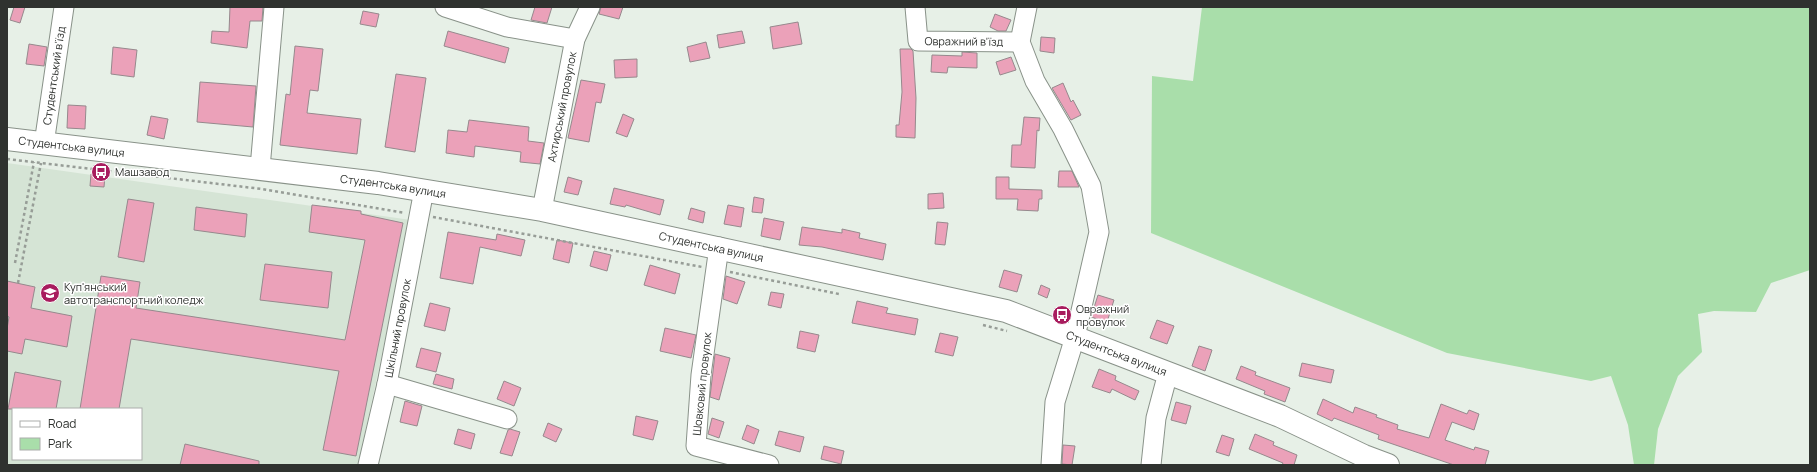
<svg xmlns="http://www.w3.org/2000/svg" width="1817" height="472" font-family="Manrope,sans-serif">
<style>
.built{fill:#d5e4d5;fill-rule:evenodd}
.green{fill:#a9deaa}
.building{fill:#eba1b9;stroke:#96898d}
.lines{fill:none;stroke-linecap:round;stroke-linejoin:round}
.minor-casing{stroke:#899289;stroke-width:21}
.major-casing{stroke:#899289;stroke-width:24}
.path{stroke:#979d97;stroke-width:2.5;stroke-dasharray:3 3;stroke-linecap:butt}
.minor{stroke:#fff;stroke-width:19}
.major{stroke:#fff;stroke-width:22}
.labels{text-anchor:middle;stroke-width:3;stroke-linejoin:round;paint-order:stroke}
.street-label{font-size:11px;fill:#2f322f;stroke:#fff}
.poi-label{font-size:11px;fill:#2f322f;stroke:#fff;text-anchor:start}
</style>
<rect width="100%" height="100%" fill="#e7f0e7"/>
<!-- built -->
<path class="built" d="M7 163 411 220 358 465H7ZM13 409H141V459H13Z"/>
<!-- green -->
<polygon class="green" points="1202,7 1810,7 1810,270 1771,283 1756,312 1714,311 1698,314 1702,352 1678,376 1658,429 1654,465 1634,465 1628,425 1611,376 1591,381 1447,353 1151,233 1152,76 1193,81"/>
<!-- building -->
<g class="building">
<polygon points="14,7 25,7 20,23 10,20"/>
<polygon points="230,7 263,7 262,21 250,21 247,48 211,43 212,31 229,32"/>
<polygon points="535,7 552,7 547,23 531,20"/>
<polygon points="601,7 623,7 619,19 599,14"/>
<polygon points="363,11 379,14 376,27 360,24"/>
<polygon points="995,14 1011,20 1006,31 998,31 990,27"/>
<polygon points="798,22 802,44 773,49 770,27"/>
<polygon points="448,31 509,48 505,63 444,46"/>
<polygon points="742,31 745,43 719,48 717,35"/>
<polygon points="1041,37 1055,38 1054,53 1040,51"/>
<polygon points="706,42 710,58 690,62 687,47"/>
<polygon points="29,44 47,47 44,66 26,64"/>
<polygon points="295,46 323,49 318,91 310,90 307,113 361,119 357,154 280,145 286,94 290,95"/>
<polygon points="113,47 137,50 134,77 111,74"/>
<polygon points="900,49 911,49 913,51 916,98 915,138 896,137 896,125 899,125 902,92"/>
<polygon points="962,52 977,53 977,68 948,67 947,73 931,72 932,55 962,56"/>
<polygon points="1011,57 1016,70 1000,75 996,62"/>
<polygon points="637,59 637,77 615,78 614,60"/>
<polygon points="396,74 426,78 415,152 385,147"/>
<polygon points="581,80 605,84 601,103 596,102 589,142 568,138"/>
<polygon points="200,82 256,86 253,127 197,122"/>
<polygon points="1063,83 1071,102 1073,100 1081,115 1071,120 1052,88"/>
<polygon points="68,105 86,106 85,129 67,128"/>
<polygon points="623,114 634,119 627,137 616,133"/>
<polygon points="151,116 168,119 164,139 147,135"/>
<polygon points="1024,117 1040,118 1039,131 1037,130 1035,168 1011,167 1012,145 1021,145"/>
<polygon points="469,120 529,127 528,141 544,143 540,164 520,162 521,152 475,146 474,157 446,153 448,130 467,132"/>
<polygon points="1059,171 1072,171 1079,187 1058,187"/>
<polygon points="91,174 105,176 104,187 90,186"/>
<polygon points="568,177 582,181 578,195 564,192"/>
<polygon points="996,177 1009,177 1009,189 1042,190 1042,199 1039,199 1038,211 1017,210 1018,199 996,199"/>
<polygon points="614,188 664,200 660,215 626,205 625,207 610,204"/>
<polygon points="943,193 944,208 928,209 928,194"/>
<polygon points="754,197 764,199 762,213 752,212"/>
<polygon points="128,199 154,203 144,262 118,257"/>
<polygon points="312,205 361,211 361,214 403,223 356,456 323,450 339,371 131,339 119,409 80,409 101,276 140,282 136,308 345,340 365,240 309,232"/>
<polygon points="728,205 744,208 741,227 724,224"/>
<polygon points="196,207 247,214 245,237 194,230"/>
<polygon points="691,208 705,212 703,223 688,219"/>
<polygon points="764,218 784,222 780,240 761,236"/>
<polygon points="937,222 948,223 945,245 935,244"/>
<polygon points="802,227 842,233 842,229 860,233 859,238 886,244 883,260 822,247 799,245"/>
<polygon points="448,232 496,240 497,234 525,240 521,256 480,247 473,284 440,278"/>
<polygon points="557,240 573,243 569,263 553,259"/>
<polygon points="594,251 611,255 607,271 590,266"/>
<polygon points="265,264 332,272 328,308 260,300"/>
<polygon points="650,265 680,274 675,294 644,285"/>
<polygon points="1004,270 1022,275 1017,292 999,287"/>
<polygon points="726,276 745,282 737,304 723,299"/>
<polygon points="7,281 35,287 31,308 72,316 67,347 25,339 22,354 7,351 7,329 9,317 7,316"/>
<polygon points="1041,285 1050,289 1047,298 1038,294"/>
<polygon points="771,292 784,294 781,308 768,305"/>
<polygon points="1098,295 1114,300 1107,322 1091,317"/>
<polygon points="857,301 888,308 886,313 918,319 915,335 852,323"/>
<polygon points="430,303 450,308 445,331 424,326"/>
<polygon points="1157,320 1174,326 1167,344 1150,338"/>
<polygon points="665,328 696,335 691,358 660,351"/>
<polygon points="800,331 819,335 815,352 797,348"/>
<polygon points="940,333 958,337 953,356 935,352"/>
<polygon points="1199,346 1212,350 1205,371 1192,366"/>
<polygon points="421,348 441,353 436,372 416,367"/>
<polygon points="715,354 730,358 719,400 710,397"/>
<polygon points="1302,363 1334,370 1331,383 1299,376"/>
<polygon points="1241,366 1256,372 1255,375 1290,388 1285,402 1264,394 1265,391 1236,379"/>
<polygon points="1099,369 1116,376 1115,380 1139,391 1135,400 1112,389 1110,393 1092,387"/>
<polygon points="15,372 61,381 56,409 8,409"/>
<polygon points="436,374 454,379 452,389 433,384"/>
<polygon points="504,381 521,388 514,406 497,399"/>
<polygon points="1323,399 1353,413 1355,407 1377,415 1376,417 1398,425 1397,429 1429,438 1441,404 1467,414 1469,410 1479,414 1474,430 1452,422 1445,440 1474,450 1475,447 1489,451 1485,465 1454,465 1378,439 1379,435 1334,418 1332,421 1317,414"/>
<polygon points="405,401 422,406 417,426 400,422"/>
<polygon points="1176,402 1191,406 1186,424 1171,420"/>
<polygon points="636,416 658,421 653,440 633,435"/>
<polygon points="712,418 724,422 719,438 708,434"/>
<polygon points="548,423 562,429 556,442 543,436"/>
<polygon points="747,425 759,430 754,444 742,439"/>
<polygon points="458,429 475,434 471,449 454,444"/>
<polygon points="510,429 520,432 512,456 500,453 508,430"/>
<polygon points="779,431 804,437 800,452 775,445"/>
<polygon points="1255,434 1274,442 1273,445 1297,455 1294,465 1282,465 1283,463 1249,449"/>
<polygon points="1222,435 1234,439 1229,456 1216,452"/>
<polygon points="185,444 259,461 259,465 180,465"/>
<polygon points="1063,445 1075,446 1072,465 1062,464"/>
<polygon points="824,446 844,451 841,464 821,459"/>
</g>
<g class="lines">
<!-- minor casing -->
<g class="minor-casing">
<g id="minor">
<polyline points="445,7 507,27 575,39"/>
<path id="s1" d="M915 7 918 41 1020 42"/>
<polyline points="1027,7 1020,42 1035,81 1063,129 1091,186 1099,232 1075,337 1055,402 1051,465"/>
<path id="s2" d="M44 144 64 7"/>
<polyline points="260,168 274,7"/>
<path id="s3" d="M542 210 575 39 590 7"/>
<polyline points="719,247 701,375 696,446 769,465"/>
<polyline points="387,384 507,419"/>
<path id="s4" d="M368 465 387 384 424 190"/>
<polyline points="1151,465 1156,418 1168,373"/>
</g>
</g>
<!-- major casing -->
<g class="major-casing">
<g id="major">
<path id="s5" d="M7 139 378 183 542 210 1006 311 1280 416 1364 456 1388 465"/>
</g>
</g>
<!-- path -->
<g class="path">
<polyline points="7,159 262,189 405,213"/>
<polyline points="433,217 702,267"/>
<polyline points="15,263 34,162"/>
<polyline points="730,272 839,294"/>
<polyline points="18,283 41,163"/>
<polyline points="983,325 1007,331"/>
</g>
<!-- minor -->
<use href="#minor" class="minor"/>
<!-- major -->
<use href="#major" class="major"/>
</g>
<!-- icons -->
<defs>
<g id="bus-disc" transform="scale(1)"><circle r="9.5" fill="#a81c5e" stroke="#fff"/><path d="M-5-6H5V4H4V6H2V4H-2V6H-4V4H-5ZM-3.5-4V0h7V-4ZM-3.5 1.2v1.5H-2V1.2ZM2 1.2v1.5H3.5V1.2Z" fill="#fff"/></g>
<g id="university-disc" transform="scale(1)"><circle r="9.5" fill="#a81c5e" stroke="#fff"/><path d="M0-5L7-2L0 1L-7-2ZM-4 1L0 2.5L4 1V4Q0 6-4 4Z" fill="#fff"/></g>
</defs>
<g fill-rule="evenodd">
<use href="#bus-disc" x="101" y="172"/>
<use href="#university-disc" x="50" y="293"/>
<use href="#bus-disc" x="1062" y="315"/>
</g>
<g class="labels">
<!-- street labels -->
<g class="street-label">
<text dy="4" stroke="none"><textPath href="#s1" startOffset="80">Овражний в'їзд</textPath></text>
<text dy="4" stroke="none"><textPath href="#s2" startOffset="69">Студентський в'їзд</textPath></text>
<text dy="4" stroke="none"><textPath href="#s3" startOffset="105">Ахтирський провулок</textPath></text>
<text dy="4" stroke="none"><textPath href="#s5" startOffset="65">Студентська вулиця</textPath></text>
<text dy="4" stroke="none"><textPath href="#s5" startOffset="389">Студентська вулиця</textPath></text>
<text dy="4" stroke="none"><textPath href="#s5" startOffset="713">Студентська вулиця</textPath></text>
<text dy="4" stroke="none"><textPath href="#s4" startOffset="140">Шкільний провулок</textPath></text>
<text dy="4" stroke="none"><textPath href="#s5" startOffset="1133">Студентська вулиця</textPath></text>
<text transform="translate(702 384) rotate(-84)" y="4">Шовковий провулок</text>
</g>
<!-- poi labels -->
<g class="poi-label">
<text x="115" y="176">Машзавод</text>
<text x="64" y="291">Куп'янський<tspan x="64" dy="13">автотранспортний коледж</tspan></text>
<text x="1076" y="313">Овражний<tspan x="1076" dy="13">провулок</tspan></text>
</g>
</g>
<!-- border -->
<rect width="1817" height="472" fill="none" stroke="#2f322f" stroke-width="16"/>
<!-- legend -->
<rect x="12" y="408" width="130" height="52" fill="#ffffff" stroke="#acadac"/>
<rect x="20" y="421" width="20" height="6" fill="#ffffff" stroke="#acadac"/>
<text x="48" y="428" font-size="12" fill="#2f322f">Road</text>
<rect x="20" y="438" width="20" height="12" fill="#a9deaa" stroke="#acadac"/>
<text x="48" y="448" font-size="12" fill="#2f322f">Park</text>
</svg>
